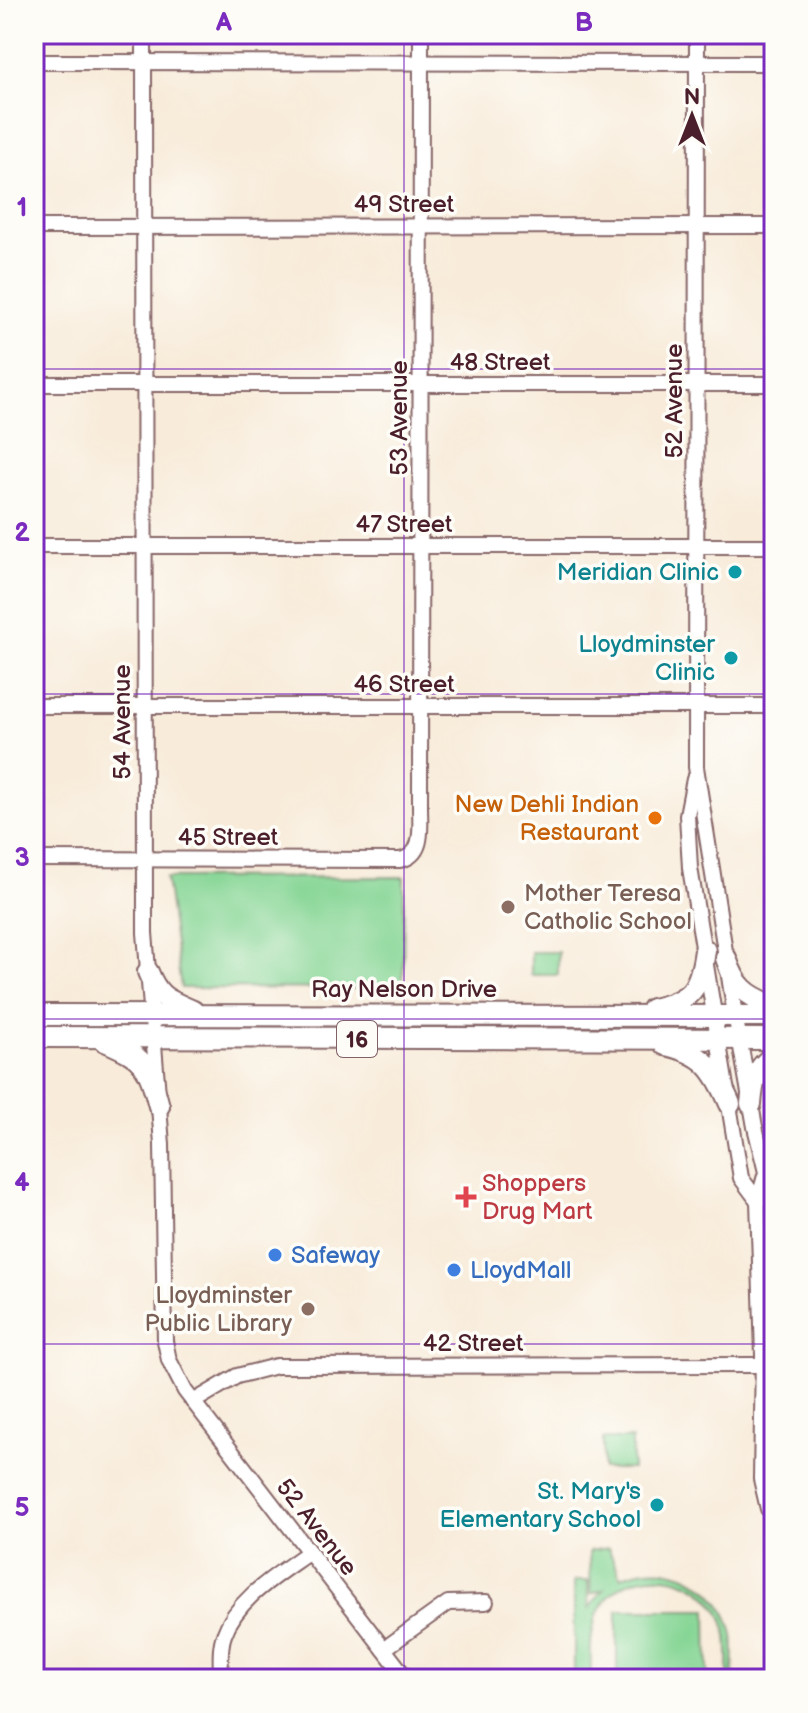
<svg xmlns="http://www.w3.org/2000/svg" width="808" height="1713" font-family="'Balsamiq Sans',sans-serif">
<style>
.green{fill:#85d594;stroke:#687a60;stroke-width:2}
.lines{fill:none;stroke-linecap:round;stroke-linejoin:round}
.minor-casing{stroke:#876668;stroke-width:18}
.highway-casing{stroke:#876668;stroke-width:24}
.minor{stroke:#fff;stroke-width:14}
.highway{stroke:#fff;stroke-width:20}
.grid{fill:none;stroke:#7b2cbf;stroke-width:2;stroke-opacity:0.55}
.culture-dot{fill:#0f9aa8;stroke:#fdfcf7;stroke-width:3}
.food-dot{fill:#e8710a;stroke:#fdfcf7;stroke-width:3}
.education-dot{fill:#8d6e63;stroke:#fdfcf7;stroke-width:3}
.health-dot{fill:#e0444e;stroke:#fdfcf7;stroke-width:3}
.shop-dot{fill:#3f7fe0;stroke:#fdfcf7;stroke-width:3}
.labels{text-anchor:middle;stroke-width:7;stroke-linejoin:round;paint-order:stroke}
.shield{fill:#fdfcf7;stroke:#806168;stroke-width:2}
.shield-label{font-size:22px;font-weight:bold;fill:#4a1f2b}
.street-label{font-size:24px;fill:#4a1f2b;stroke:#fdfcf7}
.culture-label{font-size:24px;fill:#0d838f;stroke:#fdfcf7;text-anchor:end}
.food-label{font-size:24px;fill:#c56008;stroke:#fdfcf7;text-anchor:end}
.education-label{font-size:24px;fill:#785e54;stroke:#fdfcf7;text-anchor:start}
.health-label{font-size:24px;fill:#be3a42;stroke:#fdfcf7;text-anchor:start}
.shop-label{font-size:24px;fill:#366cbe;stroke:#fdfcf7;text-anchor:start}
.neatline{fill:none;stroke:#7b2cbf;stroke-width:3}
.grid-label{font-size:26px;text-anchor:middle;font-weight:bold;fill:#7b2cbf}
</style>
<rect width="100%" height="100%" fill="#fdfcf7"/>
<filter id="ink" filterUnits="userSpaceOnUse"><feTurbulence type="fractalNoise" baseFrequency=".0125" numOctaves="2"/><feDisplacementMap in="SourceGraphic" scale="16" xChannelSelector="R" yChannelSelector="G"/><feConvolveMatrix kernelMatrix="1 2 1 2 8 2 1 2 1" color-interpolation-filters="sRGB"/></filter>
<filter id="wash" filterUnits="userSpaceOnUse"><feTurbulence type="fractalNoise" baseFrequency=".006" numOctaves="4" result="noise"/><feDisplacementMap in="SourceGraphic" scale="32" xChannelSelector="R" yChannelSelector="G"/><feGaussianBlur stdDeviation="1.8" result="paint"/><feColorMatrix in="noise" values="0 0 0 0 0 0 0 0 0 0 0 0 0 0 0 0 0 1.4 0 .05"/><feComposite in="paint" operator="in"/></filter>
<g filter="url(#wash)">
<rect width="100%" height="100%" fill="#f8ebd9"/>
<!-- green -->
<g class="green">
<polygon points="404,877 403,989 181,988 166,878"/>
<rect x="531" y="952" width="27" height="23"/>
<rect x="603" y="1439" width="29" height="30"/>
<path d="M608 1548 621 1577C667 1555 723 1583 733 1635 735 1649 733 1665 733 1679H728C728 1655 731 1628 716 1607 687 1564 615 1566 596 1618 589 1637 591 1659 591 1679H574V1581H588L589 1608 603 1590 591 1594 589 1551Z"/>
<polygon points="617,1610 707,1610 708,1679 617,1679"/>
</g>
</g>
<g filter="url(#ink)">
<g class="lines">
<!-- minor casing -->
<g class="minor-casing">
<g id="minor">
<polyline points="144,34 145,933 162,1144 165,1341 169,1360 185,1391 407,1679"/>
<polyline points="697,34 696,767 734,1008 755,1127 766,1172 758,1201 763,1355 761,1479 768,1509 774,1515"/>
<polyline points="34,62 774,63"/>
<polyline points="34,227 774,226"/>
<polyline points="34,384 774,384"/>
<polyline points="34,546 774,546"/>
<polyline points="34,706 774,706"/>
<polyline points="694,779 687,815 690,868 741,1178 758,1201"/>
<path d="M34 859 400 860C425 855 420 827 420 806L421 34"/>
<polyline points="193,1402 237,1376 276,1366 763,1365"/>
<polyline points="384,1649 448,1603 486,1602"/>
<path d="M221 1679C221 1665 219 1648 224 1635 237 1598 279 1574 309 1552"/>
</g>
</g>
<!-- highway casing -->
<g class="highway-casing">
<g id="highway">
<path d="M726 958C735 986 746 996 774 1006"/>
<path d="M148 972C159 999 167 999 193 1011"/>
<path d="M652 1009C691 1001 700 989 705 950"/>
<polyline points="34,1015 774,1016"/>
<polyline points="34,1037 774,1039"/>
<path d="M105 1041C145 1058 148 1064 159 1106"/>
<path d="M665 1045C704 1053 715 1069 730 1104"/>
<path d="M751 1104C753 1082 755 1068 774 1056"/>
</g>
</g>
<!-- minor -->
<use href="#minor" class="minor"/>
<!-- highway -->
<use href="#highway" class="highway"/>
</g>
</g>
<!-- grid -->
<path class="grid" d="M404 34V1679M34 369H774M34 694H774M34 1019H774M34 1344H774"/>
<!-- markers -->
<g class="culture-dot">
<circle cx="735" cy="572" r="8"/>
<circle cx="731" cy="658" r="8"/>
<circle cx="657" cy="1505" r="8"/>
</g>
<circle class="food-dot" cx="655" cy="818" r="8"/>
<g class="education-dot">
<circle cx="508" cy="907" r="8"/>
<circle cx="308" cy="1309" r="8"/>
</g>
<path class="health-dot" d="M462 1185h8v8h8v8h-8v8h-8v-8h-8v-8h8z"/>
<g class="shop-dot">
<circle cx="275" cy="1255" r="8"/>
<circle cx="454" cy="1270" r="8"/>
</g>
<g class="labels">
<!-- shield labels -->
<rect class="shield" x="337" y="1021" width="40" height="36" rx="6"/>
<g class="shield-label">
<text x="357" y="1047">16</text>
</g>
<!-- street labels -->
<g class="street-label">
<text x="404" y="212">49 Street</text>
<text x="500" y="370">48 Street</text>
<text transform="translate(674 401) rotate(-90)" y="8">52 Avenue</text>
<text transform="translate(399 418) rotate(-90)" y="8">53 Avenue</text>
<text x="404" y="532">47 Street</text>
<text x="404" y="692">46 Street</text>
<text transform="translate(122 722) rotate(-90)" y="8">54 Avenue</text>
<text x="228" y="845">45 Street</text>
<text x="404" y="997">Ray Nelson Drive</text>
<text x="473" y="1351">42 Street</text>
<text transform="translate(317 1527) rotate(52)" y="8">52 Avenue</text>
</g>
<!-- culture labels -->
<g class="culture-label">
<text x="719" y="580">Meridian Clinic</text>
<text x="715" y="652">Lloydminster<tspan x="715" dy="28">Clinic</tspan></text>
<text x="641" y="1499">St. Mary's<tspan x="641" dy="28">Elementary School</tspan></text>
</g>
<!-- food labels -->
<g class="food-label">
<text x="639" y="812">New Dehli Indian<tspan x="639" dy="28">Restaurant</tspan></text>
</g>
<!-- education labels -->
<g class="education-label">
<text x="524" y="901">Mother Teresa<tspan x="524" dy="28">Catholic School</tspan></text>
<text x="292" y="1303" text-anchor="end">Lloydminster<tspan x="292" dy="28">Public Library</tspan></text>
</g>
<!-- health labels -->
<g class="health-label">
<text x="482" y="1191">Shoppers<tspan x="482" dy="28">Drug Mart</tspan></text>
</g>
<!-- shop labels -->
<g class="shop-label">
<text x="291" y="1263">Safeway</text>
<text x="470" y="1278">LloydMall</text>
</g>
</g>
<!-- margin -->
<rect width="808" height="1713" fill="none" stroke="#fdfcf7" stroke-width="88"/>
<!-- north arrow -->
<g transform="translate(692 116)" stroke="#fdfcf7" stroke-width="6" paint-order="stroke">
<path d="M0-6L14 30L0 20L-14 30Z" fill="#4a1f2b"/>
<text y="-12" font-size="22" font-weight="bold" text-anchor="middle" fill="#4a1f2b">N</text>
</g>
<rect x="44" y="44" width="720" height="1625" class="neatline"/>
<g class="grid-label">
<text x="224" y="31">A</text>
<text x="584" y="31">B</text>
<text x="22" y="216">1</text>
<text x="22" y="541">2</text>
<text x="22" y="866">3</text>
<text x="22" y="1191">4</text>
<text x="22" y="1516">5</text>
</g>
</svg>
